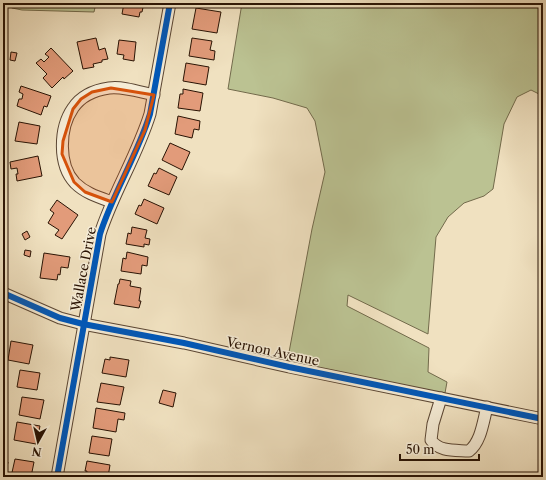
<svg xmlns="http://www.w3.org/2000/svg" width="546" height="480" font-family="'Libre Caslon Text',serif">
<style>
.green{fill:#bbc292;stroke:#726a4b}
.building{fill:#e29b7a;stroke:#291304}
.lines{fill:none;stroke-linecap:round;stroke-linejoin:round}
.minor-casing{stroke:#5b4633;stroke-width:13}
.minor{stroke:#f5ecd6;stroke-width:11}
.cycleway-casing{stroke:#f5ecd6;stroke-width:8}
.cycleway{stroke:#0057b8;stroke-width:6}
.marked{fill:#d5520b;fill-opacity:0.2;stroke:#d5520b;stroke-width:3;stroke-linejoin:round}
.labels{text-anchor:middle;stroke-width:3;stroke-linejoin:round;paint-order:stroke}
.street-label{font-size:13px;fill:#291304;stroke:#f5ecd6}
</style>
<rect width="100%" height="100%" fill="#f0e1c0"/>
<filter id="stains"><feTurbulence type="fractalNoise" baseFrequency=".005" numOctaves="4"/><feColorMatrix values="0 0 0 0 .2 0 0 0 0 .09 0 0 0 0 .02 0 0 0 .5 -.17"/></filter>
<radialGradient id="worn" r=".72"><stop offset=".6" stop-color="#630" stop-opacity="0"/><stop offset="1" stop-color="#630" stop-opacity=".3"/></radialGradient>
<!-- green -->
<g class="green">
<polygon points="5,3 96,3 94,12 22,10 12,8"/>
<polygon points="242,3 543,3 543,96 531,90 517,97 504,124 493,189 484,196 464,203 448,217 436,237 428,334 348,295 347,306 429,348 428,372 447,382 445,393 440,394 287,363 312,229 325,172 315,121 307,108 273,98 228,89"/>
</g>
<!-- building -->
<g class="building">
<polygon points="124,3 144,3 142,12 140,12 139,17 122,14"/>
<polygon points="199,3 224,3 223,7"/>
<polygon points="196,8 221,12 217,33 192,29"/>
<polygon points="96,38 99,50 105,48 108,59 102,60 102,62 93,64 94,67 83,69 77,42"/>
<polygon points="192,38 212,41 210,50 215,51 214,60 189,56"/>
<polygon points="119,40 136,42 134,61 123,59 124,55 117,54"/>
<polygon points="51,48 73,71 64,79 63,77 52,88 43,78 47,74 36,63 41,59 44,62 49,57 45,54"/>
<polygon points="11,52 17,53 15,61 10,60"/>
<polygon points="186,63 209,67 206,85 183,81"/>
<polygon points="21,86 51,96 47,107 44,106 41,115 17,106 19,99 22,99 23,94 19,92"/>
<polygon points="183,89 203,93 200,111 178,108 180,94 183,94"/>
<polygon points="178,116 200,121 199,130 194,129 192,138 175,134"/>
<polygon points="19,122 40,126 37,144 15,141"/>
<polygon points="170,143 190,152 182,170 162,160"/>
<polygon points="38,156 42,176 17,181 16,174 18,174 17,168 11,169 10,162"/>
<polygon points="159,168 177,177 169,195 148,186 154,173 156,174"/>
<polygon points="144,199 164,208 157,224 135,214 139,205 141,206"/>
<polygon points="57,200 78,215 62,239 55,235 59,230 48,223 54,213 50,210"/>
<polygon points="132,227 147,230 145,238 150,239 149,245 144,244 144,247 126,244 128,233 131,234"/>
<polygon points="27,231 30,237 25,240 22,234"/>
<polygon points="3,239 6,240 3,254"/>
<polygon points="25,250 31,251 30,257 24,255"/>
<polygon points="127,252 148,257 147,266 142,265 141,274 121,271 123,258 126,259"/>
<polygon points="44,253 70,257 68,268 61,267 60,275 58,274 57,280 40,278"/>
<polygon points="120,279 131,281 130,286 141,288 139,301 141,301 139,308 114,304 118,284 119,284"/>
<polygon points="11,341 33,345 29,364 8,360"/>
<polygon points="110,357 129,360 126,377 102,373 105,359 110,360"/>
<polygon points="20,370 40,373 37,390 17,387"/>
<polygon points="101,383 124,387 120,405 97,402"/>
<polygon points="163,390 176,393 173,407 159,403"/>
<polygon points="22,397 44,400 40,419 19,415"/>
<polygon points="96,408 125,413 124,420 118,419 116,432 93,428"/>
<polygon points="17,422 40,426 36,444 14,440"/>
<polygon points="92,436 112,439 109,456 89,453"/>
<polygon points="15,459 34,462 31,477 23,476 23,477 11,477"/>
<polygon points="3,461 8,462 5,477 3,477"/>
<polygon points="87,461 110,465 108,477 86,477 87,471 85,471"/>
</g>
<g class="lines">
<!-- minor casing -->
<g class="minor-casing">
<g id="minor">
<path d="M112 202C98 197 85 193 75 183 58 165 59 128 73 108 81 96 95 90 109 88 123 86 140 92 154 95"/>
<polyline points="3,293 60,318 83,324 184,343 289,367 543,419"/>
<path d="M441 398 433 424 431 440C439 452 455 450 469 451 481 442 483 422 487 407"/>
<path d="M57 477 100 234C113 193 137 156 150 114L170 3"/>
</g>
</g>
<!-- minor -->
<use href="#minor" class="minor"/>
<!-- cycleway casing -->
<g class="cycleway-casing">
<g id="cycleway">
<polyline points="3,293 60,318 83,324 184,343 289,367 543,419"/>
<path d="M57 477 100 234C113 193 137 156 150 114L170 3"/>
</g>
</g>
<!-- cycleway -->
<use href="#cycleway" class="cycleway"/>
</g>
<!-- marked area -->
<path class="marked" d="M111 88 154 95 145 130 112 202 85 192 74 182 62 154 63 141 73 109 81 99 92 92Z"/>
<g class="labels">
<!-- street labels -->
<g class="street-label">
<text transform="translate(83 269) rotate(-79)" y="5">Wallace Drive</text>
<text transform="translate(273 351) rotate(12)" y="5">Vernon Avenue</text>
</g>
</g>
<!-- margin -->
<rect width="546" height="480" fill="none" stroke="#f0e1c0" stroke-width="16"/>
<rect x="4" y="4" width="538" height="472" fill="none" stroke="#291304" stroke-width="2"/>
<rect x="8" y="8" width="530" height="464" fill="none" stroke="#291304"/>
<!-- north arrow -->
<g transform="translate(38 442) rotate(188)" stroke="#f5ecd6" stroke-width="3" paint-order="stroke">
<path d="M0-3L7 15L0 10L-7 15Z" fill="#291304"/>
<text y="-6" font-size="11" font-weight="bold" text-anchor="middle" fill="#291304">N</text>
</g>
<!-- scale -->
<path d="M400 454v6h79v-6" fill="none" stroke="#291304" stroke-width="2"/>
<text x="406" y="454" font-size="12" fill="#291304" stroke="#f5ecd6" stroke-width="3" paint-order="stroke">50 m</text>
<rect width="100%" height="100%" filter="url(#stains)"/>
<rect width="100%" height="100%" fill="url(#worn)"/>
</svg>
